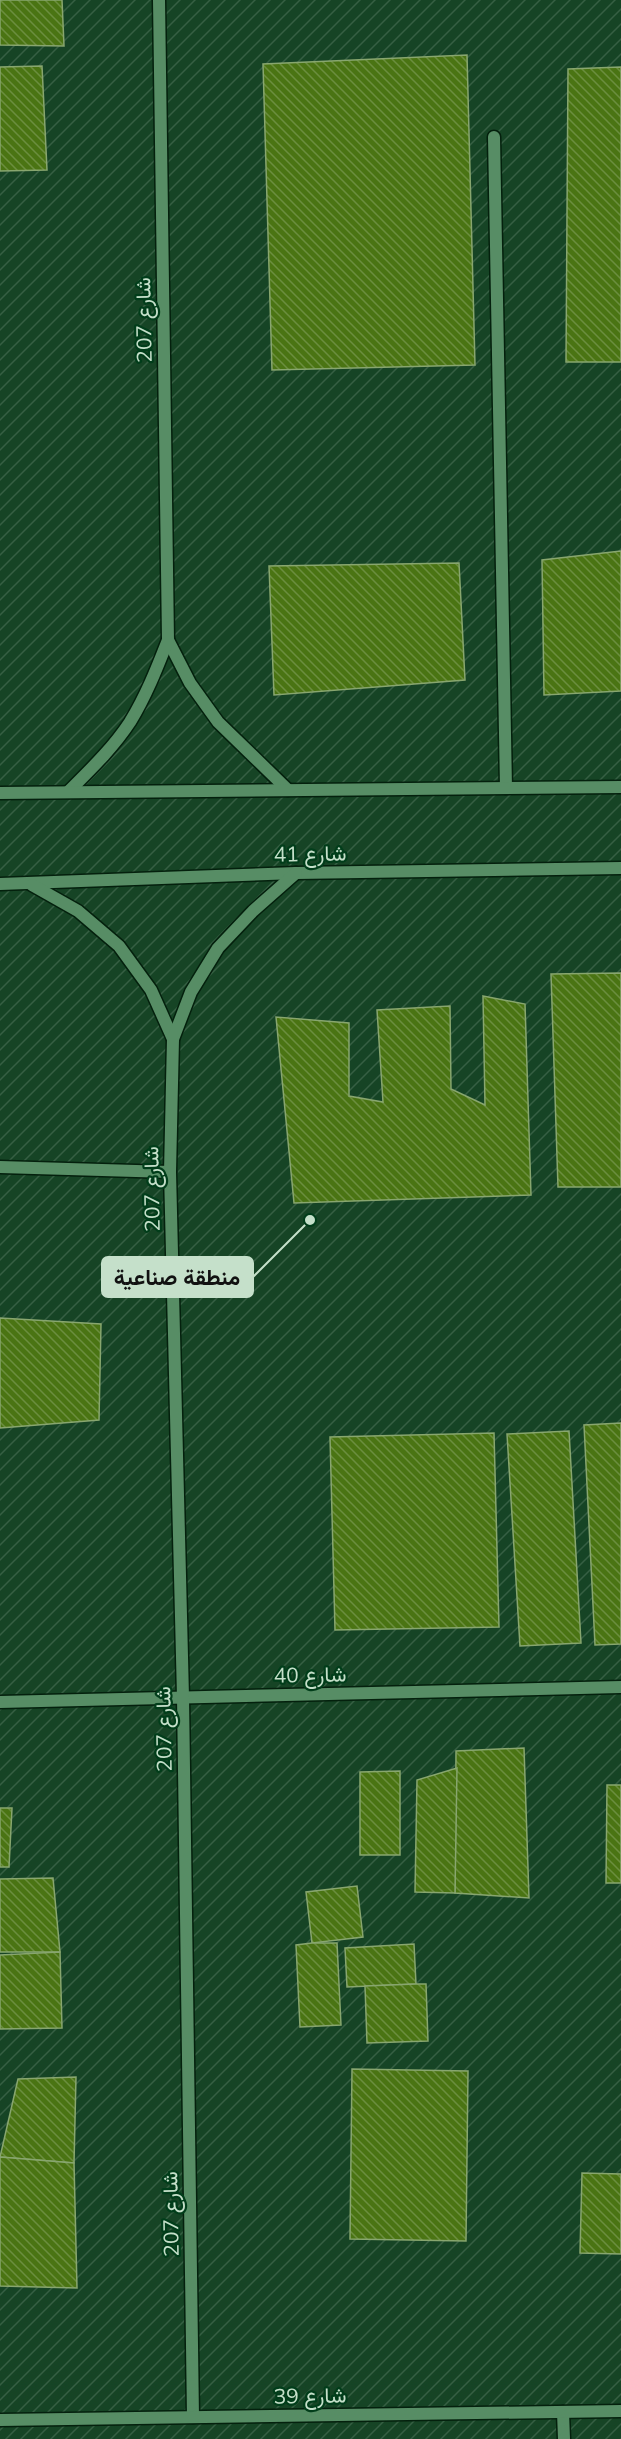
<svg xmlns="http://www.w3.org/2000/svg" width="621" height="2439" font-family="Mulish,Vazirmatn,sans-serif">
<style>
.industrial{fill:url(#industrial-furrows)}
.building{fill:url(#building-back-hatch);stroke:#88a66f;stroke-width:1.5}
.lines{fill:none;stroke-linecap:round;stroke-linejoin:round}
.lane-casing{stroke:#04200d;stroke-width:15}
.street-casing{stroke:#04200d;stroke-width:15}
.lane{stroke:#578d65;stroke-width:12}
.street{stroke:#578d65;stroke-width:12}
.labels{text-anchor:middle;stroke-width:4.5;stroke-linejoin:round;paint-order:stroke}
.street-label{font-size:21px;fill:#c5e0ca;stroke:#013d1a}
.leader{fill:none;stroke:#c5e0ca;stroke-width:2}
.callout-dot{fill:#c5e0ca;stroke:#013d1a;stroke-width:2}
.callout{fill:#c5e0ca;stroke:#c5e0ca;stroke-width:2}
.callout-label{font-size:22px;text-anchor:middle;font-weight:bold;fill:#111}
</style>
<defs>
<pattern id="industrial-furrows" width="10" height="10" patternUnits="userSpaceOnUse" patternTransform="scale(1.5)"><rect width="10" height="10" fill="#164425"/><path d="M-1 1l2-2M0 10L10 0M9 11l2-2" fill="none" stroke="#365f43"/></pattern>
<pattern id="building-back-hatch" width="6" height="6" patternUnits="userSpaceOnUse" patternTransform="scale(1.5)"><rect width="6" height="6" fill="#4a7413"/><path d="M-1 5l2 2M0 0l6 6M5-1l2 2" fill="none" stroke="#6b8e3f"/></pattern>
</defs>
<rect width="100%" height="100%" fill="#013d1a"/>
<!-- industrial -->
<rect class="industrial" x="0" y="0" width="621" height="2439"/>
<!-- building -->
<g class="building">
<polygon points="0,0 62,0 64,46 0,45"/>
<polygon points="467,55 475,365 272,370 263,64"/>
<polygon points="42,66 47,170 0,171 0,67"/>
<polygon points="621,67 621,362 566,362 568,69"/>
<polygon points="621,551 621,691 544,695 542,560"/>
<polygon points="459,563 465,680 274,695 269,566"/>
<polygon points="621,973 621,1187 558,1187 551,974"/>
<polygon points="483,996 525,1004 531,1195 294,1203 276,1017 349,1023 349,1096 383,1102 377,1010 450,1006 451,1089 485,1105"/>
<polygon points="0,1318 101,1324 99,1420 0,1428"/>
<polygon points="621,1423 621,1644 595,1645 584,1425"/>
<polygon points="569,1431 581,1643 520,1646 507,1434"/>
<polygon points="494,1433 499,1627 335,1630 330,1437"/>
<polygon points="524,1748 529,1898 455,1893 456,1751"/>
<polygon points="457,1768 455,1893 415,1892 417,1780"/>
<polygon points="400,1771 400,1855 360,1855 360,1772"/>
<polygon points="607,1785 621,1785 621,1883 606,1883"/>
<polygon points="0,1808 12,1808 9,1867 0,1867"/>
<polygon points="53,1878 60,1952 0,1952 0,1879"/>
<polygon points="357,1886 363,1937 312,1943 306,1892"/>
<polygon points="312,1943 337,1943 341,2025 300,2027 296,1945"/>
<polygon points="414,1944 416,1984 347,1987 345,1948"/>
<polygon points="60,1952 62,2028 0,2029 0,1955"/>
<polygon points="416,1984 426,1984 428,2041 367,2043 365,1986"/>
<polygon points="352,2069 468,2071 466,2241 350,2239"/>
<polygon points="76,2077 74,2163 0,2157 18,2079"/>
<polygon points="0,2157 74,2163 77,2288 0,2286"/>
<polygon points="582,2173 621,2174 621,2254 580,2253"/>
</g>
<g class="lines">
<!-- lane casing -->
<g class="lane-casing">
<g id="lane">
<polyline points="494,137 506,788"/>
<polyline points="0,1167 170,1172"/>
</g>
</g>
<!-- street casing -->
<g class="street-casing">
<g id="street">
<polyline points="168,640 190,683 218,722 288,790"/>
<path d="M68 792C90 770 113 748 130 722 146 696 157 668 168 640L159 0"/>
<polyline points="0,793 621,787"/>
<polyline points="0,884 296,873 621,868"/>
<polyline points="32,885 78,911 119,946 151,990 173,1039"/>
<polyline points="0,1702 621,1687"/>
<polyline points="563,2412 564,2439"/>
<polyline points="193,2417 183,1697 170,1172 173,1039 191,992 218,948 253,911 296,873"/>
<polyline points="0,2420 621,2411"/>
</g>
</g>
<!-- lane -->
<use href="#lane" class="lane"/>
<!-- street -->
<use href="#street" class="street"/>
</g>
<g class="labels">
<!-- street labels -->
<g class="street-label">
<text transform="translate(144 320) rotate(-91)" y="7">شارع 207</text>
<text transform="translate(310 854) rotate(-1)" y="7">شارع 41</text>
<text transform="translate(152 1189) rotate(-91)" y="7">شارع 207</text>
<text transform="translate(310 1675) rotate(-1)" y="7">شارع 40</text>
<text transform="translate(164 1729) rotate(-91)" y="7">شارع 207</text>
<text transform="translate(171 2214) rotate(-91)" y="7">شارع 207</text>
<text transform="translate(310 2396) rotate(-1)" y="7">شارع 39</text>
</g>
</g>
<!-- callouts -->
<path class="leader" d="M310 1220L253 1277"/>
<circle class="callout-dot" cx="310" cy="1220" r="6"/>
<rect class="callout" x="102" y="1257" width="151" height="40" rx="6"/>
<g class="callout-label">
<text x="177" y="1285">منطقة صناعية</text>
</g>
</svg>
